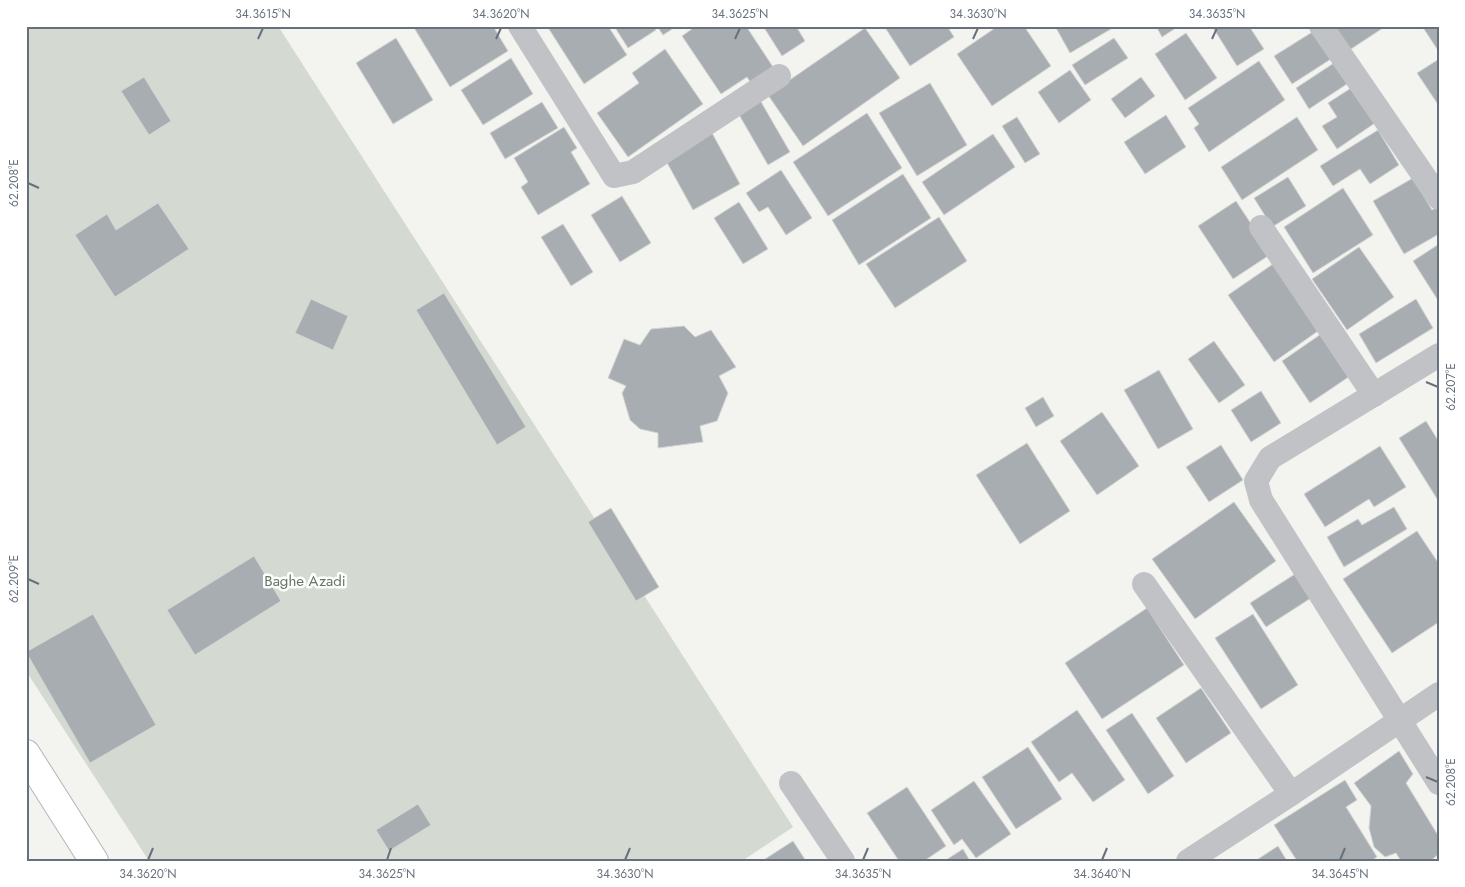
<svg xmlns="http://www.w3.org/2000/svg" width="1465" height="887" font-family="Jost,sans-serif">
<style>
.green{fill:#d4dad1}
.building{fill:#a7adb1;stroke:#d4d4d3}
.lines{fill:none;stroke-linecap:round;stroke-linejoin:round}
.secondary-casing{stroke:#b2b6ba;stroke-width:30}
.street{stroke:#c0c2c5;stroke-width:24}
.secondary{stroke:#fff;stroke-width:28}
.ticks{fill:none;stroke:#66717d;stroke-width:2}
.labels{text-anchor:middle;stroke-width:5;stroke-linejoin:round;paint-order:stroke}
.park-label{font-size:15px;fill:#667564;stroke:#fff}
.neatline{fill:none;stroke:#66717d;stroke-width:2}
.ticks-label{font-size:12px;text-anchor:middle;fill:#66717d}
</style>
<rect width="100%" height="100%" fill="#f3f3f0"/>
<!-- green -->
<polygon class="green" points="26,26 278,26 793,827 742,861 149,861 26,671"/>
<!-- building -->
<g class="building">
<polygon points="413,26 493,26 508,51 450,87"/>
<polygon points="547,26 608,26 627,55 584,84"/>
<polygon points="614,26 654,26 656,30 628,48"/>
<polygon points="657,26 677,26 663,35"/>
<polygon points="696,26 746,26 775,70 752,85 747,77 721,94 682,36"/>
<polygon points="763,26 796,26 805,41 782,56"/>
<polygon points="884,26 947,26 954,37 910,66"/>
<polygon points="998,26 1030,26 1026,29 1051,66 992,106 957,54"/>
<polygon points="1055,26 1110,26 1111,29 1070,53"/>
<polygon points="1156,26 1179,26 1162,37"/>
<polygon points="1212,26 1249,26 1264,49 1237,66"/>
<polygon points="1332,26 1386,26 1348,51"/>
<polygon points="1422,26 1439,26 1439,52"/>
<polygon points="865,28 900,78 803,146 768,95"/>
<polygon points="1314,31 1331,59 1292,84 1274,56"/>
<polygon points="1186,33 1217,78 1185,100 1155,54"/>
<polygon points="396,38 433,100 393,124 356,63"/>
<polygon points="1114,38 1128,58 1085,85 1072,65"/>
<polygon points="665,49 703,104 628,157 597,113 639,83 632,73"/>
<polygon points="511,58 533,94 483,125 461,90"/>
<polygon points="1439,59 1439,106 1417,73"/>
<polygon points="1259,61 1285,100 1209,152 1194,128 1199,124 1188,108"/>
<polygon points="1337,61 1350,82 1309,109 1296,88"/>
<polygon points="1070,70 1091,100 1059,123 1038,92"/>
<polygon points="144,77 171,121 149,135 121,91"/>
<polygon points="1141,77 1155,96 1125,118 1111,99"/>
<polygon points="930,83 967,145 917,176 879,113"/>
<polygon points="1351,88 1375,123 1337,149 1322,126 1337,117 1328,103"/>
<polygon points="760,100 790,152 768,165 738,113"/>
<polygon points="542,102 558,128 505,159 490,133"/>
<polygon points="867,113 902,168 828,216 793,162"/>
<polygon points="1166,115 1186,147 1145,174 1124,142"/>
<polygon points="1017,117 1040,154 1025,163 1002,126"/>
<polygon points="1297,117 1318,150 1242,200 1221,167"/>
<polygon points="564,127 577,148 571,152 590,184 538,215 521,187 528,182 514,158"/>
<polygon points="1378,130 1399,165 1370,184 1360,169 1333,186 1320,166"/>
<polygon points="712,133 740,184 693,210 665,159"/>
<polygon points="993,134 1015,167 944,215 922,182"/>
<polygon points="781,170 812,218 786,235 768,207 759,212 746,193"/>
<polygon points="903,174 931,218 859,265 832,220"/>
<polygon points="1288,177 1306,206 1272,227 1254,198"/>
<polygon points="1413,178 1432,210 1439,206 1439,234 1404,254 1373,201"/>
<polygon points="1343,188 1373,235 1313,273 1284,227"/>
<polygon points="622,196 651,243 620,262 591,215"/>
<polygon points="1236,201 1271,254 1233,279 1198,226"/>
<polygon points="739,202 768,249 743,264 714,218"/>
<polygon points="158,203 189,249 115,297 75,235 107,214 116,230"/>
<polygon points="939,217 967,261 895,308 866,264"/>
<polygon points="563,224 593,272 571,286 541,237"/>
<polygon points="1439,244 1439,302 1413,261"/>
<polygon points="1359,247 1394,297 1347,330 1312,279"/>
<polygon points="1273,264 1318,331 1274,362 1228,295"/>
<polygon points="444,293 526,427 497,445 416,310"/>
<polygon points="311,299 348,316 333,350 295,333"/>
<polygon points="1416,299 1433,328 1376,363 1359,334"/>
<polygon points="684,326 695,337 711,330 736,367 719,376 728,393 717,421 700,426 703,442 658,448 658,433 640,429 630,420 622,393 626,386 608,378 624,339 640,345 651,329"/>
<polygon points="1324,332 1353,374 1310,403 1282,361"/>
<polygon points="1214,341 1245,385 1219,403 1188,359"/>
<polygon points="1159,370 1193,429 1158,449 1124,390"/>
<polygon points="1261,391 1281,423 1251,442 1231,410"/>
<polygon points="1043,397 1054,416 1036,427 1025,408"/>
<polygon points="1102,412 1139,466 1097,495 1060,441"/>
<polygon points="1426,421 1439,442 1439,502 1399,438"/>
<polygon points="1027,443 1070,511 1020,544 976,475"/>
<polygon points="1221,445 1243,480 1209,502 1186,467"/>
<polygon points="1380,446 1406,487 1374,507 1369,499 1325,527 1304,494"/>
<polygon points="1234,502 1276,561 1195,619 1152,559"/>
<polygon points="1394,507 1407,529 1344,567 1327,537 1358,519 1362,525"/>
<polygon points="611,508 659,587 636,601 588,522"/>
<polygon points="1417,531 1439,564 1439,622 1392,653 1343,579"/>
<polygon points="254,556 281,601 195,655 167,610"/>
<polygon points="1295,574 1311,598 1266,627 1250,603"/>
<polygon points="1147,608 1184,665 1102,719 1065,663"/>
<polygon points="93,614 156,725 90,763 26,652"/>
<polygon points="1253,614 1298,685 1261,709 1215,638"/>
<polygon points="1201,688 1231,733 1186,763 1156,718"/>
<polygon points="1077,710 1125,780 1093,802 1072,773 1059,782 1031,742"/>
<polygon points="1132,713 1174,776 1148,794 1106,730"/>
<polygon points="1028,747 1062,799 1016,829 982,777"/>
<polygon points="1399,751 1413,774 1406,783 1439,837 1439,854 1430,861 1401,861 1396,853 1385,857 1374,847 1369,828 1371,806 1354,783"/>
<polygon points="1345,780 1357,800 1346,807 1377,857 1371,861 1297,861 1274,825"/>
<polygon points="974,781 1011,834 976,858 962,839 954,845 931,810"/>
<polygon points="907,787 946,846 924,861 899,861 867,813"/>
<polygon points="418,804 431,825 389,851 376,830"/>
<polygon points="793,841 806,861 762,861"/>
<polygon points="1278,846 1287,861 1255,861"/>
<polygon points="963,849 970,861 946,861 946,860"/>
</g>
<g class="lines">
<!-- secondary casing -->
<g class="secondary-casing">
<polyline id="secondary" points="26,754 94,861"/>
</g>
<!-- street -->
<g class="street">
<polyline points="520,26 614,176 633,172 779,76"/>
<polyline points="1321,26 1439,198"/>
<polyline points="1261,227 1374,395"/>
<polyline points="1439,355 1270,458 1256,481 1261,500 1439,783"/>
<polyline points="1144,584 1291,794"/>
<polyline points="791,783 843,861"/>
<polyline points="1188,861 1291,794 1439,694"/>
</g>
<!-- secondary -->
<use href="#secondary" class="secondary"/>
</g>
<!-- ticks -->
<path class="ticks" d="M258 39 263 28M496 39 501 28M735 39 740 28M973 39 978 28M1212 39 1217 28M28 183 39 188M1426 382 1438 387M28 579 39 584M1426 777 1438 782M148 860 153 848M387 860 391 848M625 860 630 848M863 860 868 848M1102 860 1107 848M1340 860 1345 848"/>
<g class="labels">
<!-- park labels -->
<g class="park-label">
<text x="305" y="586">Baghe Azadi</text>
</g>
</g>
<!-- border -->
<rect width="1465" height="887" fill="none" stroke="#ffffff" stroke-width="55"/>
<rect x="28" y="28" width="1410" height="832" class="neatline"/>
<g class="ticks-label">
<text x="263" y="18">34.3615°N</text>
<text x="501" y="18">34.3620°N</text>
<text x="740" y="18">34.3625°N</text>
<text x="978" y="18">34.3630°N</text>
<text x="1217" y="18">34.3635°N</text>
<text transform="translate(14 183) rotate(-90)" y="4">62.208°E</text>
<text transform="translate(1451 387) rotate(-90)" y="4">62.207°E</text>
<text transform="translate(14 579) rotate(-90)" y="4">62.209°E</text>
<text transform="translate(1451 782) rotate(-90)" y="4">62.208°E</text>
<text x="148" y="878">34.3620°N</text>
<text x="387" y="878">34.3625°N</text>
<text x="625" y="878">34.3630°N</text>
<text x="863" y="878">34.3635°N</text>
<text x="1102" y="878">34.3640°N</text>
<text x="1340" y="878">34.3645°N</text>
</g>
</svg>
